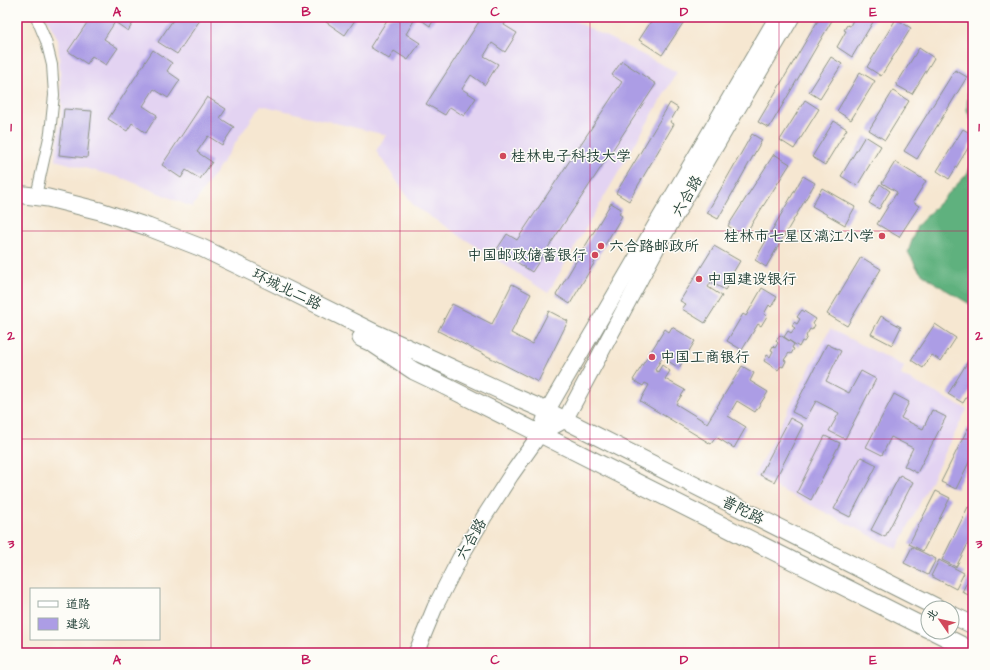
<svg xmlns="http://www.w3.org/2000/svg" width="990" height="670" font-family="'Architects Daughter','LXGW WenKai TC',sans-serif">
<style>
.built{fill:#e3d3f2}
.forest{fill:#5fb17e;stroke:#3f7759}
.building{fill:#ac9de5}
.lines{fill:none;stroke-linecap:round;stroke-linejoin:round}
.street-casing{stroke:#8a9282;stroke-width:12}
.secondary-casing{stroke:#8a9282;stroke-width:17}
.primary-casing{stroke:#8a9282;stroke-width:19}
.street{stroke:#fff;stroke-width:10}
.secondary{stroke:#fff;stroke-width:15}
.primary{stroke:#fff;stroke-width:17}
.grid{fill:none;stroke:#c2185b;stroke-width:1;stroke-opacity:0.55}
.poi-dot{fill:#d1495b;stroke:#fdfcf7;stroke-width:1.5}
.labels{text-anchor:middle;stroke-width:3;stroke-linejoin:round;paint-order:stroke}
.poi-label{font-size:15px;fill:#1f3d34;stroke:#fdfcf7;text-anchor:start}
.street-label{font-size:15px;fill:#1f3d34;stroke:#fdfcf7}
.neatline{fill:none;stroke:#c2185b;stroke-width:1.5}
.grid-label{font-size:13px;text-anchor:middle;font-weight:bold;fill:#c2185b}
</style>
<rect width="100%" height="100%" fill="#fdfcf7"/>
<filter id="ink" filterUnits="userSpaceOnUse"><feTurbulence type="fractalNoise" baseFrequency=".025" numOctaves="2"/><feDisplacementMap in="SourceGraphic" scale="8" xChannelSelector="R" yChannelSelector="G"/><feConvolveMatrix kernelMatrix="1 2 1 2 8 2 1 2 1" color-interpolation-filters="sRGB"/></filter>
<filter id="wash" filterUnits="userSpaceOnUse"><feTurbulence type="fractalNoise" baseFrequency=".012" numOctaves="4" result="noise"/><feDisplacementMap in="SourceGraphic" scale="16" xChannelSelector="R" yChannelSelector="G"/><feGaussianBlur stdDeviation="0.9" result="paint"/><feColorMatrix in="noise" values="0 0 0 0 0 0 0 0 0 0 0 0 0 0 0 0 0 1.4 0 .05"/><feComposite in="paint" operator="in"/></filter>
<g filter="url(#wash)">
<rect width="100%" height="100%" fill="#f6e7d1"/>
<!-- built -->
<g class="built">
<polygon points="46,17 567,17 677,72 548,293 414,206 376,151 386,135 261,105 192,207 125,179 55,160 62,106 58,39"/>
<polygon points="830,329 904,366 901,375 967,409 897,549 754,476"/>
</g>
<!-- forest -->
<g class="forest">
<polygon points="973,37 973,123 967,110 969,69"/>
<polygon points="973,159 973,306 938,285 919,271 908,252 917,226 968,173"/>
</g>
<g id="blocks">
<!-- building -->
<g class="building">
<polygon points="91,17 137,17 128,31 115,22 104,39 118,48 106,65 92,56 87,64 68,51"/>
<polygon points="175,17 202,17 177,54 158,42"/>
<polygon points="330,17 357,17 345,35 326,22"/>
<polygon points="389,17 416,17 406,34 420,43 408,60 394,51 389,59 370,47"/>
<polygon points="417,17 436,17 430,26"/>
<polygon points="482,17 507,17 508,18 504,25 517,33 505,52 492,43 484,56 498,64 485,85 471,75 462,89 476,98 464,116 450,107 445,115 426,104"/>
<polygon points="654,17 687,17 662,55 639,40"/>
<polygon points="820,17 834,17 769,128 758,122"/>
<polygon points="852,17 876,17 852,57 837,47 846,31 844,30 847,25 850,26 853,20 851,19"/>
<polygon points="896,19 911,28 881,76 867,67"/>
<polygon points="919,48 934,58 912,94 896,85"/>
<polygon points="153,50 172,63 167,71 180,80 168,98 154,89 143,106 157,115 146,133 132,123 127,131 108,119"/>
<polygon points="831,57 842,64 820,99 809,92"/>
<polygon points="622,61 656,84 532,272 497,249 507,234 517,240 622,82 612,75"/>
<polygon points="955,70 967,77 917,159 904,151"/>
<polygon points="860,72 875,81 851,120 837,111"/>
<polygon points="893,91 909,101 885,140 869,130"/>
<polygon points="207,97 226,109 220,118 234,127 222,145 208,136 197,152 212,162 200,179 186,170 181,178 162,165"/>
<polygon points="805,100 819,109 794,149 780,140"/>
<polygon points="670,103 678,108 670,122 674,124 629,201 616,193"/>
<polygon points="64,109 92,111 87,158 59,155"/>
<polygon points="834,121 847,129 825,165 812,157"/>
<polygon points="963,129 973,135 973,140 949,179 937,171"/>
<polygon points="752,134 762,140 718,219 707,213"/>
<polygon points="865,136 881,146 857,186 841,176"/>
<polygon points="774,154 790,164 744,236 728,226"/>
<polygon points="895,162 926,181 913,202 919,206 899,237 877,224 897,192 882,183"/>
<polygon points="803,176 815,183 766,267 755,260"/>
<polygon points="880,184 890,191 879,209 869,203"/>
<polygon points="822,188 855,207 845,225 812,206"/>
<polygon points="611,203 621,209 619,214 622,216 570,304 556,295"/>
<polygon points="714,246 740,261 731,276 733,277 725,290 711,282 708,287 722,296 705,323 682,309 686,304 680,301"/>
<polygon points="861,257 881,269 847,326 827,314"/>
<polygon points="512,284 531,294 511,333 532,344 549,311 568,321 538,382 438,331 452,304 492,324"/>
<polygon points="762,288 777,297 771,307 769,305 764,314 767,316 761,326 758,324 742,350 727,341 743,314 746,316"/>
<polygon points="802,310 816,319 813,324 815,325 812,330 810,329 806,336 807,337 804,342 802,341 799,347 784,337 788,331 791,333 795,328 792,326 794,322 797,324 800,319 797,317"/>
<polygon points="881,316 901,327 892,345 871,334"/>
<polygon points="935,324 956,338 941,361 932,355 923,368 911,360"/>
<polygon points="672,327 695,341 679,368 668,361 672,355 666,351 655,370 658,372 662,365 670,371 665,379 685,390 676,404 707,423 742,366 754,373 750,381 768,392 755,412 737,401 728,416 746,427 734,448 716,437 711,444 640,401 649,385 645,383 643,386 633,380 665,329 669,332"/>
<polygon points="780,335 794,344 792,348 794,349 791,354 789,353 784,360 786,361 783,367 781,366 778,370 764,361 767,355 770,357 773,351 771,350 773,346 775,348 778,343 776,341"/>
<polygon points="827,344 841,351 826,381 849,393 861,371 876,379 845,439 829,431 839,413 816,401 806,419 792,412"/>
<polygon points="973,353 973,386 963,403 948,394"/>
<polygon points="894,394 909,402 901,418 923,429 932,410 946,417 917,473 904,466 913,448 891,437 882,455 866,447"/>
<polygon points="790,418 803,425 774,482 760,475"/>
<polygon points="968,428 973,430 973,454 956,489 941,482"/>
<polygon points="825,436 840,443 811,500 797,492"/>
<polygon points="861,457 877,465 850,517 834,509"/>
<polygon points="900,475 913,482 885,537 871,530"/>
<polygon points="936,491 950,498 923,551 909,544"/>
<polygon points="968,507 973,509 973,534 956,567 942,560"/>
<polygon points="912,547 936,559 928,575 904,563"/>
<polygon points="939,560 964,573 956,589 931,576"/>
<polygon points="970,576 973,577 973,597 962,592"/>
</g>
</g>
</g>
<g filter="url(#ink)">
<use href="#blocks" fill-opacity="0" stroke="#8a9282" stroke-width="1"/>
<g class="lines">
<!-- street casing -->
<g class="street-casing">
<polyline id="street" points="36,196 50,133 54,95 52,65 46,41 36,17"/>
</g>
<!-- secondary casing -->
<g class="secondary-casing">
<g id="secondary">
<polyline points="540,434 565,420 659,244 734,115 792,17"/>
<polyline points="416,653 435,607 460,558 484,517 511,475 540,434 547,411 562,385 777,17"/>
</g>
</g>
<!-- primary casing -->
<g class="primary-casing">
<g id="primary">
<polyline points="17,194 48,198 100,211 148,227 202,248 256,274 377,334 443,364 510,395 547,411 938,608"/>
<polyline points="361,338 372,343 414,371 435,381 928,629"/>
<polyline points="952,615 973,625"/>
<polyline points="935,632 973,651"/>
</g>
</g>
<!-- street -->
<use href="#street" class="street"/>
<!-- secondary -->
<use href="#secondary" class="secondary"/>
<!-- primary -->
<use href="#primary" class="primary"/>
</g>
</g>
<!-- grid -->
<path class="grid" d="M211 17V653M400 17V653M590 17V653M779 17V653M17 231H973M17 439H973"/>
<!-- markers -->
<g class="poi-dot">
<circle cx="503" cy="156" r="4"/>
<circle cx="882" cy="236" r="4"/>
<circle cx="601" cy="246" r="4"/>
<circle cx="595" cy="255" r="4"/>
<circle cx="699" cy="279" r="4"/>
<circle cx="652" cy="357" r="4"/>
</g>
<g class="labels">
<!-- poi labels -->
<g class="poi-label">
<text x="511" y="161">桂林电子科技大学</text>
<text x="874" y="241" text-anchor="end">桂林市七星区漓江小学</text>
<text x="609" y="251">六合路邮政所</text>
<text x="587" y="260" text-anchor="end">中国邮政储蓄银行</text>
<text x="707" y="284">中国建设银行</text>
<text x="660" y="362">中国工商银行</text>
</g>
<!-- street labels -->
<g class="street-label">
<text transform="translate(687 196) rotate(-60)" y="5">六合路</text>
<text transform="translate(287 289) rotate(26)" y="5">环城北二路</text>
<text transform="translate(743 510) rotate(27)" y="5">普陀路</text>
<text transform="translate(471 539) rotate(-60)" y="5">六合路</text>
</g>
</g>
<!-- margin -->
<rect width="990" height="670" fill="none" stroke="#fdfcf7" stroke-width="44"/>
<!-- legend -->
<rect x="30" y="588" width="130" height="52" fill="#fdfcf7" stroke="#a4b0a9"/>
<rect x="38" y="601" width="20" height="6" fill="#ffffff" stroke="#a4b0a9"/>
<text x="66" y="608" font-size="12" fill="#1f3d34">道路</text>
<rect x="38" y="618" width="20" height="12" fill="#ac9de5" stroke="#a4b0a9"/>
<text x="66" y="628" font-size="12" fill="#1f3d34">建筑</text>
<!-- north arrow -->
<g transform="translate(940 620) rotate(304)"><circle r="19" fill="#fdfcf7" stroke="#a4b0a9"/>
<path d="M0-3L7 15L0 10L-7 15Z" fill="#d1495b"/>
<text y="-6" font-size="11" font-weight="bold" text-anchor="middle" fill="#1f3d34">北</text>
</g>
<rect x="22" y="22" width="946" height="626" class="neatline"/>
<g class="grid-label">
<text x="117" y="16">A</text>
<text x="306" y="16">B</text>
<text x="495" y="16">C</text>
<text x="684" y="16">D</text>
<text x="873" y="16">E</text>
<text x="11" y="131">1</text>
<text x="979" y="131">1</text>
<text x="11" y="340">2</text>
<text x="979" y="340">2</text>
<text x="11" y="548">3</text>
<text x="979" y="548">3</text>
<text x="117" y="664">A</text>
<text x="306" y="664">B</text>
<text x="495" y="664">C</text>
<text x="684" y="664">D</text>
<text x="873" y="664">E</text>
</g>
</svg>
